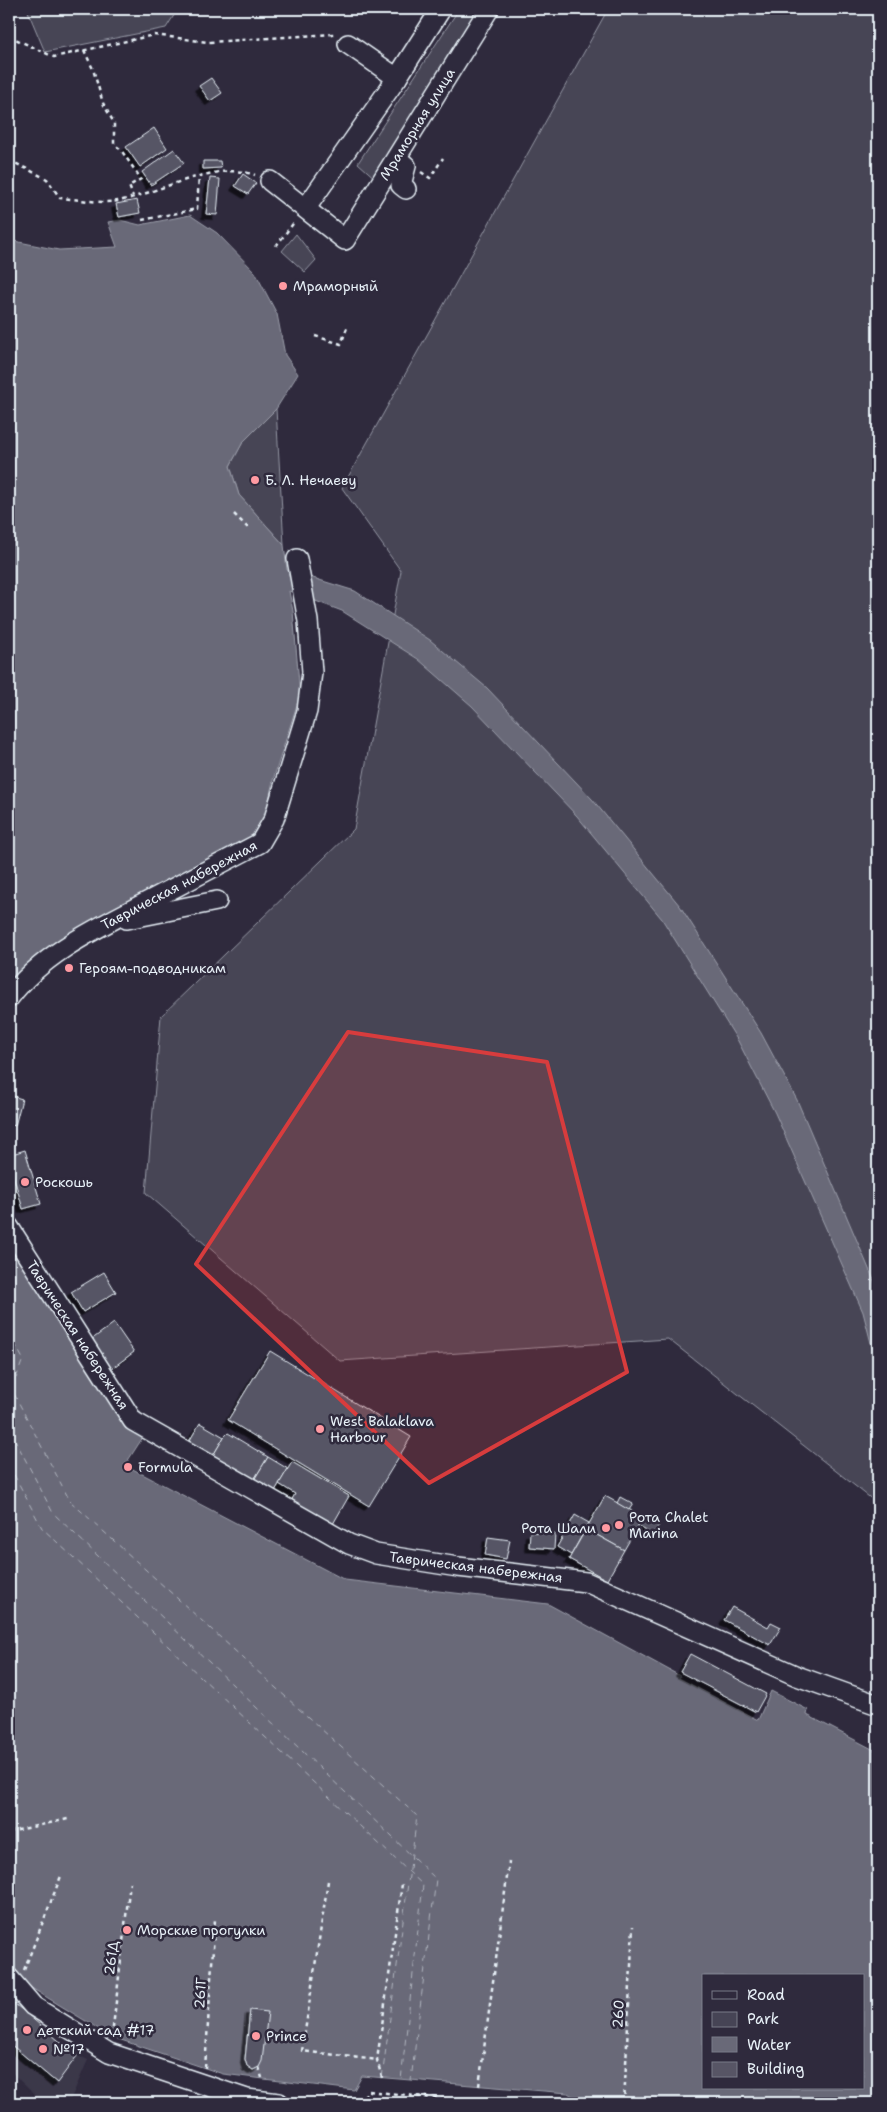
<svg xmlns="http://www.w3.org/2000/svg" width="887" height="2112" font-family="'Shantell Sans',sans-serif">
<style>
.built{fill:#3b3749}
.green{fill:#464455;stroke:#979aa6}
.water{fill:#696978;stroke:#9c9fab;fill-rule:evenodd}
.lines{fill:none;stroke-linecap:round;stroke-linejoin:round}
.ferry{stroke:#afb4be;stroke-width:1;stroke-dasharray:6 5;stroke-linecap:butt}
.building{fill:#575565;stroke:#e8f1f8;filter:url(#shadow)}
.minor-casing{stroke:#e8f1f8;stroke-width:22}
.path{stroke:#e8f1f8;stroke-width:2.5;stroke-dasharray:4 4;stroke-linecap:butt}
.minor{stroke:#2f2a3d;stroke-width:19}
.marked{fill:#d83c3d;fill-opacity:0.2;stroke:#d83c3d;stroke-width:4;stroke-linejoin:round}
.poi-dot{fill:#ff9aa2;stroke:#2f2a3d;stroke-width:2}
.labels{text-anchor:middle;stroke-width:5;stroke-linejoin:round;paint-order:stroke}
.street-label{font-size:14px;fill:#e8f1f8;stroke:#2f2a3d}
.poi-label{font-size:14px;fill:#e8f1f8;stroke:#2f2a3d;text-anchor:start}
</style>
<defs>
<filter id="shadow"><feDropShadow dx="-4.5" dy="4.5" stdDeviation="0" flood-color="#0009"/></filter>
</defs>
<rect width="100%" height="100%" fill="#2f2a3d"/>
<filter id="ink" filterUnits="userSpaceOnUse"><feTurbulence type="fractalNoise" baseFrequency=".02" numOctaves="2"/><feDisplacementMap in="SourceGraphic" scale="10" xChannelSelector="R" yChannelSelector="G"/><feConvolveMatrix kernelMatrix="1 2 1 2 8 2 1 2 1" color-interpolation-filters="sRGB"/></filter>
<g filter="url(#ink)">
<!-- built -->
<polygon class="built" points="9,1997 77,2055 88,2060 69,2103 43,2103 9,2070"/>
<!-- green -->
<g class="green">
<polygon points="27,9 178,9 166,28 45,52"/>
<polygon points="459,9 487,9 377,180 358,163"/>
<polygon points="608,9 878,9 878,1504 668,1339 340,1361 146,1193 161,1016 354,829 401,571 342,488"/>
<polygon points="296,234 316,260 305,272 282,251"/>
<polygon points="276,409 284,545 239,495 230,466 243,442"/>
</g>
<!-- water -->
<g class="water">
<polygon points="190,215 217,233 255,272 277,314 285,355 298,374 276,409 243,442 230,466 239,495 284,545 287,570 355,591 430,640 487,688 592,799 680,906 761,1033 797,1100 878,1290 878,1370 863,1312 775,1113 738,1041 662,919 577,816 472,706 418,659 342,611 289,591 293,611 300,695 273,780 264,824 257,839 9,988 9,240 59,250 117,247 108,222 120,220 140,225"/>
<path d="M9 1238 145 1434 125 1465 345 1580 548 1604 680 1676 679 1678 758 1720 771 1691 808 1710 807 1715 878 1752V2103H582L568 2093 362 2076 354 2090 223 2074 112 2037 20 1981 9 1964V1927L13 1924 9 1912ZM703 1976H863V2088H703Z"/>
</g>
<g class="lines">
<!-- ferry -->
<g class="ferry">
<polyline points="9,1333 23,1359 9,1398"/>
<polyline points="9,1384 70,1501 417,1816 382,2078"/>
<polyline points="9,1428 53,1513 436,1879 411,2080"/>
<polyline points="9,1465 42,1528 423,1885 401,2080"/>
</g>
</g>
<!-- building -->
<g class="building">
<polygon points="211,78 222,93 210,101 199,86"/>
<polygon points="154,128 167,148 140,167 126,147"/>
<polygon points="174,149 184,163 151,185 142,172"/>
<polygon points="203,161 220,161 221,168 203,169"/>
<polygon points="243,174 256,183 248,194 235,186"/>
<polygon points="210,178 220,179 217,215 206,214"/>
<polygon points="137,200 140,213 119,217 116,204"/>
<polygon points="9,1095 22,1099 15,1126 9,1124"/>
<polygon points="25,1150 41,1204 23,1209 9,1161 9,1155"/>
<polygon points="104,1272 116,1292 83,1312 71,1292"/>
<polygon points="114,1323 134,1352 111,1369 91,1340"/>
<polygon points="270,1351 411,1437 369,1506 228,1420"/>
<polygon points="200,1423 224,1437 211,1459 187,1445"/>
<polygon points="228,1433 268,1457 252,1483 211,1459 224,1437"/>
<polygon points="268,1457 288,1469 272,1496 252,1483"/>
<polygon points="292,1462 349,1496 333,1524 322,1517 318,1523 289,1505 295,1494 279,1484"/>
<polygon points="605,1496 643,1517 624,1550 586,1529"/>
<polygon points="620,1497 633,1504 629,1510 617,1503"/>
<polygon points="575,1515 589,1523 571,1555 557,1547"/>
<polygon points="644,1516 659,1525 653,1535 638,1526"/>
<polygon points="586,1529 624,1550 607,1580 569,1559"/>
<polygon points="530,1532 555,1534 554,1549 529,1547"/>
<polygon points="488,1537 510,1540 506,1559 485,1555"/>
<polygon points="732,1607 768,1627 771,1622 781,1627 770,1645 724,1620"/>
<polygon points="690,1654 766,1694 756,1712 680,1672"/>
<polygon points="15,2004 77,2056 57,2083 9,2043 9,2012"/>
<polygon points="250,2010 268,2012 262,2061 259,2067 253,2070 247,2066 245,2059"/>
</g>
<g class="lines">
<!-- minor casing -->
<g class="minor-casing">
<g id="minor">
<polyline points="348,44 397,78"/>
<polyline points="397,158 406,166 401,185 406,189"/>
<polyline points="270,181 345,240 489,9"/>
<polyline points="306,208 397,78 441,9"/>
<polyline points="127,919 217,901"/>
<path d="M9 998C42 954 97 928 145 903 183 883 222 863 260 843L274 819 307 711 312 672 308 621 297 559"/>
<polyline points="9,1227 133,1421 349,1544 376,1554 458,1567 586,1582 797,1676 878,1705"/>
<polyline points="9,1978 33,2006 109,2053 247,2099 279,2103"/>
</g>
</g>
<!-- path -->
<g class="path">
<polyline points="9,36 54,57 154,35 208,42 334,34"/>
<polyline points="84,50 93,69 103,103 114,123 114,144 121,150 141,179 129,186 133,196"/>
<path d="M9 160 47 179 60 198C77 199 102 204 118 201 156 194 216 160 255 175"/>
<polyline points="421,172 430,178 443,158"/>
<polyline points="142,220 197,209 199,176"/>
<polyline points="276,246 295,221"/>
<polyline points="315,336 341,344 348,325"/>
<polyline points="234,514 249,529"/>
<polyline points="9,1832 68,1819"/>
<polyline points="876,1832 878,1828"/>
<polyline points="328,1881 302,2051 377,2060"/>
<polyline points="24,1970 61,1876"/>
<polyline points="112,2036 130,1882"/>
<polyline points="259,2067 262,2078"/>
<polyline points="205,2068 215,1919"/>
<polyline points="382,2078 377,2060 402,1884"/>
<polyline points="479,2086 509,1862"/>
<polyline points="359,2103 368,2091 482,2103"/>
<polyline points="624,2103 633,1926"/>
</g>
<!-- minor -->
<use href="#minor" class="minor"/>
</g>
</g>
<!-- marked area -->
<path class="marked" d="M348 1032 547 1062 627 1372 429 1483 196 1264Z"/>
<!-- markers -->
<g class="poi-dot">
<circle cx="283" cy="286" r="5"/>
<circle cx="255" cy="480" r="5"/>
<circle cx="69" cy="968" r="5"/>
<circle cx="25" cy="1182" r="5"/>
<circle cx="320" cy="1429" r="5"/>
<circle cx="128" cy="1467" r="5"/>
<circle cx="619" cy="1525" r="5"/>
<circle cx="606" cy="1528" r="5"/>
<circle cx="127" cy="1930" r="5"/>
<circle cx="27" cy="2030" r="5"/>
<circle cx="256" cy="2036" r="5"/>
<circle cx="43" cy="2049" r="5"/>
</g>
<g class="labels">
<!-- street labels -->
<g class="street-label">
<text transform="translate(417 124) rotate(-58)" y="5">Мраморная улица</text>
<text transform="translate(179 885) rotate(-28)" y="5">Таврическая набережная</text>
<text transform="translate(78 1335) rotate(57)" y="5">Таврическая набережная</text>
<text transform="translate(476 1567) rotate(7)" y="5">Таврическая набережная</text>
<text transform="translate(111 1958) rotate(-83)" y="5">261Д</text>
<text transform="translate(200 1993) rotate(-86)" y="5">261Г</text>
<text transform="translate(618 2014) rotate(-87)" y="5">260</text>
</g>
<!-- poi labels -->
<g class="poi-label">
<text x="293" y="291">Мраморный</text>
<text x="265" y="485">Б. Л. Нечаеву</text>
<text x="79" y="973">Героям-подводникам</text>
<text x="35" y="1187">Роскошь</text>
<text x="330" y="1426">West Balaklava<tspan x="330" dy="16">Harbour</tspan></text>
<text x="138" y="1472">Formula</text>
<text x="629" y="1522">Рота Chalet<tspan x="629" dy="16">Marina</tspan></text>
<text x="596" y="1533" text-anchor="end">Рота Шали</text>
<text x="137" y="1935">Морские прогулки</text>
<text x="37" y="2035">детский сад #17</text>
<text x="266" y="2041">Prince</text>
<text x="53" y="2054">№17</text>
</g>
</g>
<!-- margin -->
<rect width="887" height="2112" fill="none" stroke="#2f2a3d" stroke-width="30"/>
<rect x="15" y="15" width="857" height="2082" fill="none" stroke="#e8f1f8" stroke-width="2" filter="url(#ink)"/>
<!-- legend -->
<rect x="702" y="1974" width="162" height="115" fill="#2f2a3d" stroke="#797a88"/>
<rect x="712" y="1991" width="25" height="8" fill="#2f2a3d" stroke="#797a88"/>
<text x="747" y="2000" font-size="15" fill="#e8f1f8">Road</text>
<rect x="712" y="2012" width="25" height="15" fill="#464455" stroke="#797a88"/>
<text x="747" y="2024" font-size="15" fill="#e8f1f8">Park</text>
<rect x="712" y="2037" width="25" height="15" fill="#696978" stroke="#797a88"/>
<text x="747" y="2050" font-size="15" fill="#e8f1f8">Water</text>
<rect x="712" y="2062" width="25" height="15" fill="#575565" stroke="#797a88"/>
<text x="747" y="2074" font-size="15" fill="#e8f1f8">Building</text>
</svg>
